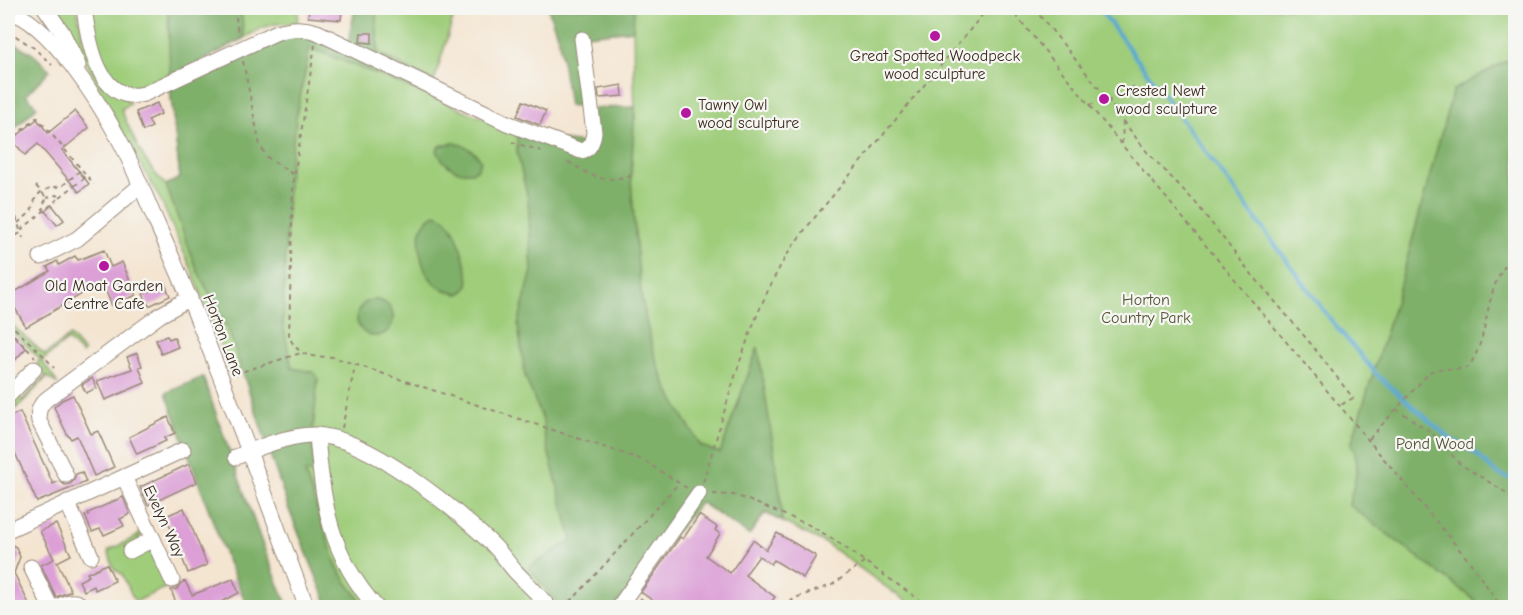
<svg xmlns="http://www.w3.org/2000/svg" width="1523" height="615" font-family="'Comic Neue',sans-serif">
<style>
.green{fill:#9fcd7a;stroke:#6d7c4c;stroke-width:1.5}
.forest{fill:#7fb06a;stroke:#5d6d44;stroke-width:1.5}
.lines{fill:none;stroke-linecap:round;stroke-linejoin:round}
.stream{stroke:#59a7d2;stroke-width:4}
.building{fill:#dca0d7}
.minor-casing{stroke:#988878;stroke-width:17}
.path{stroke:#988878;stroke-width:2;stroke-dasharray:4.5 4.5;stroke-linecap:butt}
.minor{stroke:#fff;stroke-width:15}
.poi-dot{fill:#b5179e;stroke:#f6f6f2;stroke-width:2}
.labels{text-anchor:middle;stroke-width:4.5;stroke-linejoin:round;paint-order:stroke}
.poi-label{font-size:16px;fill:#3b2a1e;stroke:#f6f6f2}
.park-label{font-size:16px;fill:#545335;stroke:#f6f6f2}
.street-label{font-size:16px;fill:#3b2a1e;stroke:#f6f6f2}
</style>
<rect width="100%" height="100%" fill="#f6f6f2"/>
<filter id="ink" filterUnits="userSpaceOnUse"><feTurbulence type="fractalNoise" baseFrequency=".0167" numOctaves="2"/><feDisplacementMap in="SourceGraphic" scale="12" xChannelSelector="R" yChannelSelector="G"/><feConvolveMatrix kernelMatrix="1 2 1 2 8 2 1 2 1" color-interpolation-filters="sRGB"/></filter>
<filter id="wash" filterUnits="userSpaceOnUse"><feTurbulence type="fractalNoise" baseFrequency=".008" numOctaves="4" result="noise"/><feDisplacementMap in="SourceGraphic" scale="24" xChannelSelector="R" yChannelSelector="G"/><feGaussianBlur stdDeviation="1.35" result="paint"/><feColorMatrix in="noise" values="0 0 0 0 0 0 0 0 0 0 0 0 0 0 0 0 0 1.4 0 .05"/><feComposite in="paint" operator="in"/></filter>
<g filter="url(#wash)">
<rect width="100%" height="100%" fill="#f4e5d1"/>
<!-- green -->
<g class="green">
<path d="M56 8H77L83 40 130 104 121 109C133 137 143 164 166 185L180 178 170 88 290 35 319 50 577 157 635 119 633 30 558 37 548 8H1515V607H914L825 543 765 513 749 535 698 501 614 607H329L288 507 242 369 235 371 233 361 227 362 194 275 160 199 119 126 72 34 70 35 54 10Z"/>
<polygon points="91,8 299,8 297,23 275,24 262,28 170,78 141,89 128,87 116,80 108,71 99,52"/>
<polygon points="376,8 456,8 434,82 378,53"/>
<polygon points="8,321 45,355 70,336 84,352 82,354 68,340 42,361 58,384 47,377 8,417 8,415 17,405 12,399 16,395 22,400 46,376 37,364 40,359 8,327"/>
<polygon points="136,513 143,534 138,540 143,549 150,549 169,586 135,602 122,574 114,569 108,551 138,536 140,530 133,514"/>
</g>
<!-- forest -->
<g class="forest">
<polygon points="168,8 241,8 244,38 170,78"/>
<polygon points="355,8 376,8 378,53 434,82 429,95 310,48 297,112 288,178 283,324 292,368 313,372 318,378 312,441 315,473 305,473 337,567 348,584 366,607 329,607 288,507 229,332 196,268 166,185 180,178 170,88 215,69 278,39 300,35 348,44"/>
<polygon points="548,8 634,8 633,30 577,36 584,105 569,106 559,41"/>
<polygon points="8,39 33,54 50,70 26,95 37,107 8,135"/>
<path d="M1515 56 1516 596 1513 598 1515 607H1481L1480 604 1349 505C1353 483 1363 466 1351 444L1397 296 1453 90Z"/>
<path d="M635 107 631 176 632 193C637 254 639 320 663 378 673 402 688 424 701 446L720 453 758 347 780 491 782 521 765 513 749 535 701 502 614 607H561L528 568 572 540 544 435 543 421 525 376 518 324 532 271 528 199 517 152V133L582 143 587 141 594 108Z"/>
<path d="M454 143C466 145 474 150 481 160L477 170C462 177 442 166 437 150L439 146Z"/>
<path d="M435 214C457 218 463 256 468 275 470 284 468 291 458 294 447 292 437 288 430 278 417 261 413 225 435 214Z"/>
<circle cx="375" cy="318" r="18"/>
<polygon points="203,377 263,546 288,607 248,607 227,560 166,393"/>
</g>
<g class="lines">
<!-- stream -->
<polyline class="stream" points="1099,8 1334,324 1379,377 1449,438 1474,452 1496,473 1516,481"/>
</g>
<g id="blocks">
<!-- building -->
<g class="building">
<polygon points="309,8 340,8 342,9 341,20 308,17"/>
<polygon points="361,33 372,33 372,43 360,42"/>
<polygon points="622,85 623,96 599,98 598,89"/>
<polygon points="523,101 546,111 540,125 517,116"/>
<polygon points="157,103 161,114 148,120 152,127 143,131 136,112"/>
<polygon points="75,111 89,128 62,150 89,184 79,192 38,144 25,155 12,140 37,119 48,133"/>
<polygon points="52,205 64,220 57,225 45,211"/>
<polygon points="104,250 111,267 122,262 136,295 112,306 102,282 26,327 8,296 50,271 47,267 57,261 59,265 75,256 78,260"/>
<polygon points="165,284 170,296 149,306 143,294"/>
<polygon points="8,330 26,348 8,368"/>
<polygon points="167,336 169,339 174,337 178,347 161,354 156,340"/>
<polygon points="137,353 142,366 139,367 145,383 105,400 97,381 132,369 127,357"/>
<polygon points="92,378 97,388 86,393 82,385"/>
<polygon points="73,395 91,434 98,431 114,467 94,476 77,436 71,439 69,436 68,436 54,407 62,400"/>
<polygon points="20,412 53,484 59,481 65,485 70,484 74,480 76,474 82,472 86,482 37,502 8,437 8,424 11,423 9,417"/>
<polygon points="168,417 175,433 164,438 166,441 137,454 129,437"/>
<polygon points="189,464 197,482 148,505 140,487"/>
<polygon points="123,497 130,514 120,519 124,526 104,535 100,529 92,532 85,516 89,515 88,513"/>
<polygon points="184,508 207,565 188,573 166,516"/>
<polygon points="699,515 717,527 715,530 720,534 706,556 730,573 753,540 766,550 777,533 816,556 803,578 774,560 771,564 759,556 745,575 775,597 767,608 663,608 641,592 680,537 683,539"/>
<polygon points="56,524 71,555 57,562 71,591 56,597 41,565 54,559 40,531"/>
<polygon points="8,543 16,547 20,557 14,573 29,604 23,608 8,608 8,596 14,594 9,584 8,587"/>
<polygon points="107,564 115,581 95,590 94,586 84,591 79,581 89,576 87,573"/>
<polygon points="233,579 239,593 209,608 178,608 171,590 177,589 181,583 185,581 192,595"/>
</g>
</g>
</g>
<g filter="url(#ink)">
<use href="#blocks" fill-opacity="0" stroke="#988878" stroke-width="1.5"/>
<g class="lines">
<!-- minor casing -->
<g class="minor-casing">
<g id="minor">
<polyline points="45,8 62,32 78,65"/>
<path d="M84 8C88 39 98 106 144 94L275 33C289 28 302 27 317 32L507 123 581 151C590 150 593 141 594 132L582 39"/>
<path d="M8 11C50 22 98 101 119 139 134 167 145 197 158 226 214 350 259 480 307 608"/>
<polyline points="41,257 77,239 140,186"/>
<polyline points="8,396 34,369"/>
<path d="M317 435C322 502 330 556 377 608"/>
<path d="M236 457C257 448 291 434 315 435 368 437 453 507 491 543 500 551 507 562 515 571 526 583 539 594 549 608"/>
<path d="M66 475 39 421C37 411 40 404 48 398L160 315 190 298"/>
<polyline points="124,477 172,580"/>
<polyline points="67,502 91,556"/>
<polyline points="8,530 183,450"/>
<polyline points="130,551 153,539"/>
<polyline points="31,567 51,608"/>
<path d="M55 608C66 603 75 597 84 608"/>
<polyline points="618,608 699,493"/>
</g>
</g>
<!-- path -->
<g class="path">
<polyline points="235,8 238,35"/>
<polyline points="1010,8 1122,145 1470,562 1502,608"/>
<polyline points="1034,8 1109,101 1123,121 1122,145"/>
<polyline points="8,31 34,48 52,65"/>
<path d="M315 45 293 184 289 337C301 359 311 356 333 357L643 460 687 488"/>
<polyline points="243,61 260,146 267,157 294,175"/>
<polyline points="1089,105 1114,99 1138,84"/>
<polyline points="1123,121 1147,152 1195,202 1244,265 1311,344 1353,398 1341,405"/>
<polyline points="8,142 37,117 94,184"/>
<polyline points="512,142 541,151"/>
<path d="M568 162C597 177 596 183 631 176"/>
<polyline points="36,186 47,198 42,206 44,211 60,197 56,195 47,198"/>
<polyline points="8,191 21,233"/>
<polyline points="60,197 86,177"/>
<polyline points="18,223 31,212 36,197 41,192 50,188 62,186 81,170"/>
<polyline points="21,230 44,211"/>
<polyline points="8,239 21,233 23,238"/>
<polyline points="8,322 45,357 54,368"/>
<polyline points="8,329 35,357"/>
<polyline points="235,374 301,353"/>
<polyline points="1396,409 1431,432 1460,464 1502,490 1516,502"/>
<polyline points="342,428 355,366"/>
<path d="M1369 439 1430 372C1442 365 1456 372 1468 367 1493 335 1481 282 1516 255"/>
<path d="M703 482C726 409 744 332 781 265 791 247 803 232 816 216L988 8"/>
<polyline points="713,494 734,495 748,500 807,524 830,537 931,608"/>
<polyline points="640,598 653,608"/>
<polyline points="562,607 576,596 679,483"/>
<polyline points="595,608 607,605"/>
<polyline points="783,608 795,598 832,585 865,561"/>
</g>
<!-- minor -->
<use href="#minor" class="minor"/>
</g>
</g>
<!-- markers -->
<g class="poi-dot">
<circle cx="935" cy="36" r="6"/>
<circle cx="1104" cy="99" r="6"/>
<circle cx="686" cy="113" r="6"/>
<circle cx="104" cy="266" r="6"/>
</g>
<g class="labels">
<!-- poi labels -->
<g class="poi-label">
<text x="935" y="61">Great Spotted Woodpeck<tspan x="935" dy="18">wood sculpture</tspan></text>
<text x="1116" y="96" text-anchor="start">Crested Newt<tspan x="1116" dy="18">wood sculpture</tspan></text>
<text x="698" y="110" text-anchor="start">Tawny Owl<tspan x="698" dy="18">wood sculpture</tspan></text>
<text x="104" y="291">Old Moat Garden<tspan x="104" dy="18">Centre Cafe</tspan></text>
</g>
<!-- park labels -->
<g class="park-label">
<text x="1146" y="305">Horton<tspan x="1146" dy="18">Country Park</tspan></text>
<text x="1435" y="449">Pond Wood</text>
</g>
<!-- street labels -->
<g class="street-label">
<text transform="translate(224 335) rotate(69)" y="6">Horton Lane</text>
<text transform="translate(165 521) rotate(65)" y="6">Evelyn Way</text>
</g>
</g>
<!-- margin -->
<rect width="1523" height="615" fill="none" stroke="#f6f6f2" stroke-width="30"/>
</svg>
